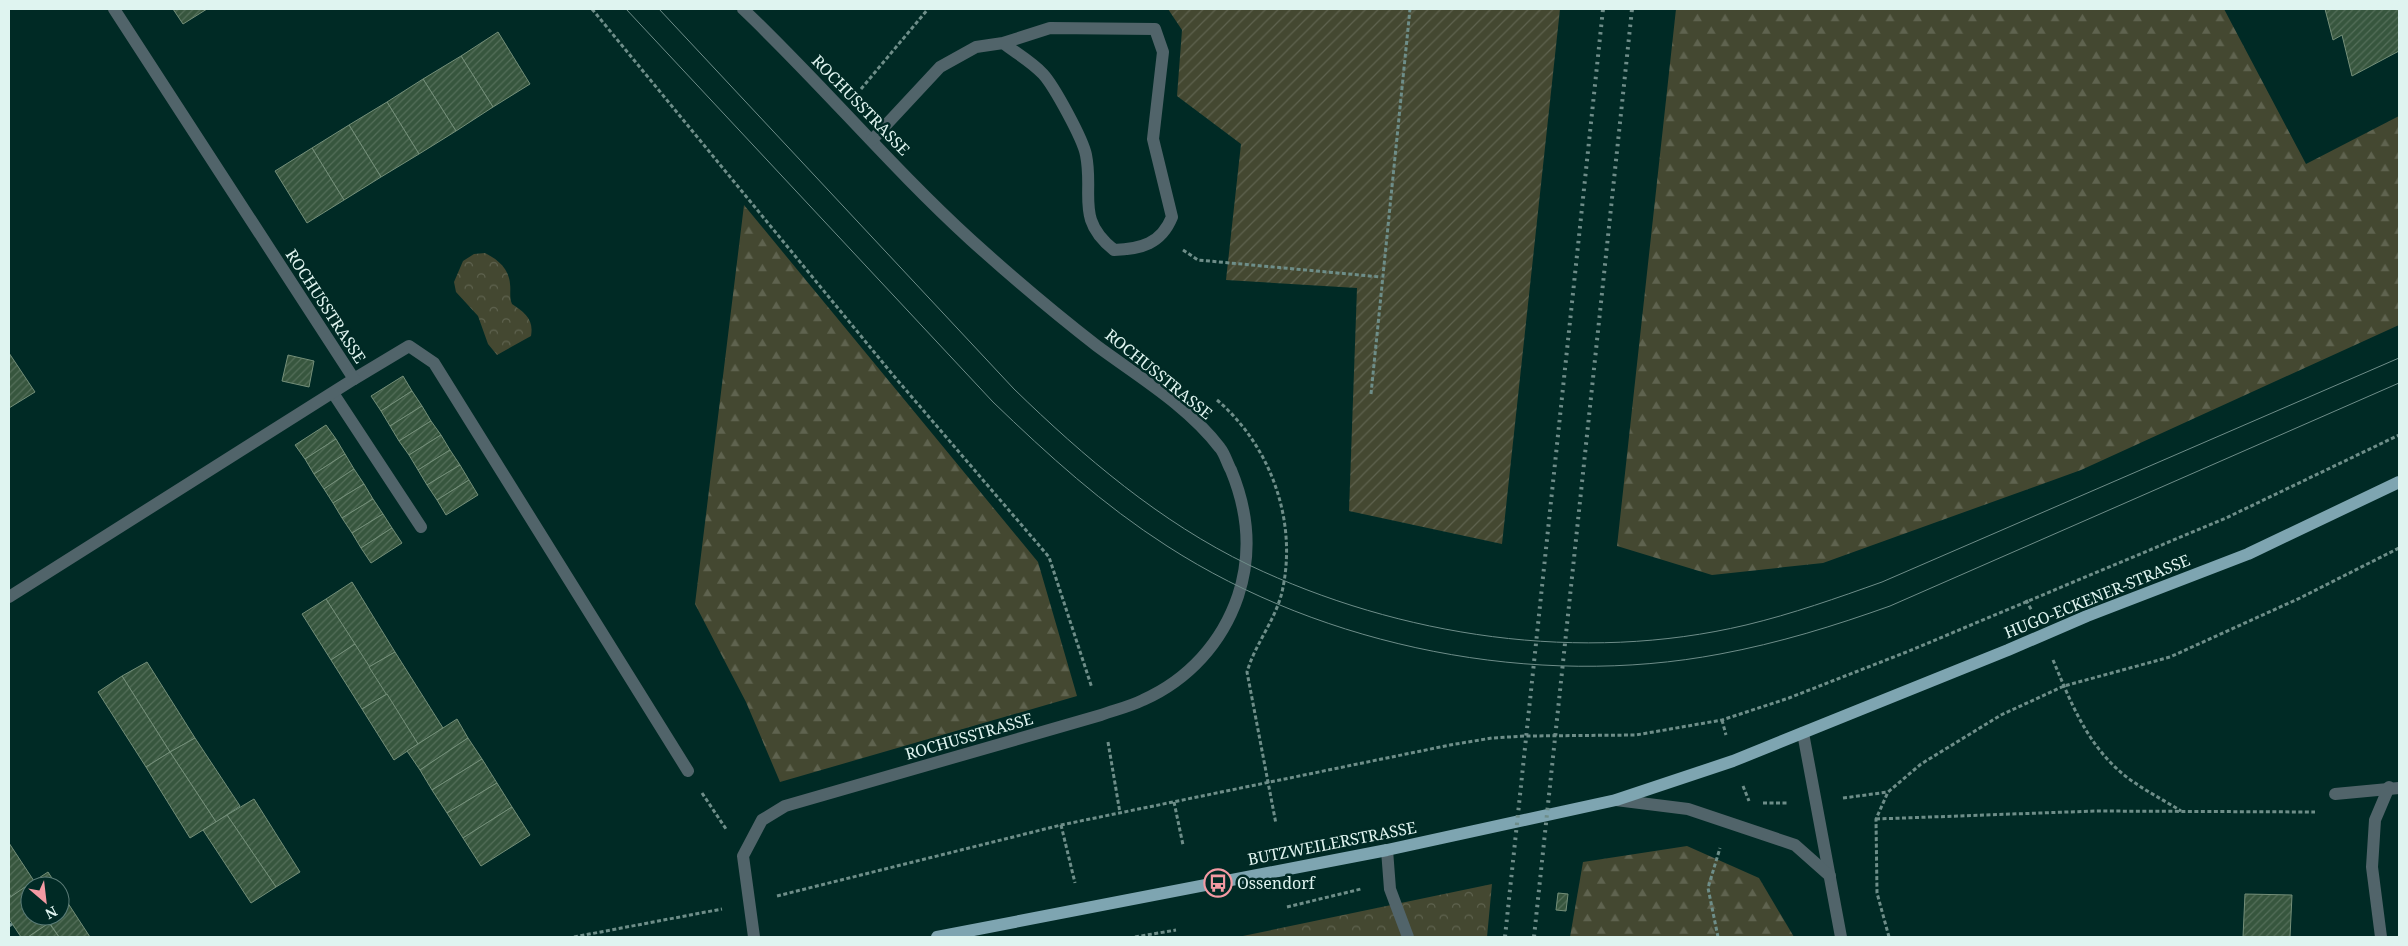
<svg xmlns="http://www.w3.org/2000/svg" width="2408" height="946" font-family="'Noto Serif',serif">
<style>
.forest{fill:url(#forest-firs)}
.park{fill:url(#park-crowns)}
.garden{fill:url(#garden-furrows)}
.building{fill:url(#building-hatch);stroke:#748f79}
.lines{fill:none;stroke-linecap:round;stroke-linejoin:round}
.path{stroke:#6e8e89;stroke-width:3;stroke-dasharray:4 2.5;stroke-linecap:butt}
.minor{stroke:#51646a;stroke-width:12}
.major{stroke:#7ea5b1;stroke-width:12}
.tram{stroke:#6e8d89;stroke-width:1}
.rail{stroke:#6e8d89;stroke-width:4;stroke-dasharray:2.5 5;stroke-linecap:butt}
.labels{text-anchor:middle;stroke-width:5;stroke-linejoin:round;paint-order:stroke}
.street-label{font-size:16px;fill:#dff4f0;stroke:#002a25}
.poi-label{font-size:16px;fill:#dff4f0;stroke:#002a25;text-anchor:start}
</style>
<defs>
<pattern id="forest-firs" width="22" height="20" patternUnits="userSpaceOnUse" patternTransform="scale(1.25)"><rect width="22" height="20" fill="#444831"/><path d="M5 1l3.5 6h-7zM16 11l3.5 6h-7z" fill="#5f634f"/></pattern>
<pattern id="park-crowns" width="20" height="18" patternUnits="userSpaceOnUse" patternTransform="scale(1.25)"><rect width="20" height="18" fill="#444831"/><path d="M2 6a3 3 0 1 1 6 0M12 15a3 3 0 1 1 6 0" fill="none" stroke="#5f634f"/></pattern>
<pattern id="garden-furrows" width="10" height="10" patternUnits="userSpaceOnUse" patternTransform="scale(1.25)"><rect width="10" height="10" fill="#444831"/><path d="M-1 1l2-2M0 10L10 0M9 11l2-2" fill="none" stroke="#5f634f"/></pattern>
<pattern id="building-hatch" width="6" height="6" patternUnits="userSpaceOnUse" patternTransform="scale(1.25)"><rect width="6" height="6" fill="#37563e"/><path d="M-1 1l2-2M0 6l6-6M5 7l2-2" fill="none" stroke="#546f5a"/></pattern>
</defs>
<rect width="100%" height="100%" fill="#002a25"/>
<!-- forest -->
<g class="forest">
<polygon points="1676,9 2224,9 2306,164 2399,116 2399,325 2081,470 1823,563 1712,575 1617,546"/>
<polygon points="744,205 1038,562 1077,696 780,782 746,702 695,604"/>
<polygon points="1687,846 1759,878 1794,937 1570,937 1583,862"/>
</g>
<!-- park -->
<g class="park">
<path d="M485 253C497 259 509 268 510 284 511 291 509 297 512 304 525 313 534 319 531 336L497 355 488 344 478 316 456 292 454 282 463 261 474 254Z"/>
<polygon points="1492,884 1487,937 1238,937"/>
</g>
<!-- garden -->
<polygon class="garden" points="1168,9 1560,9 1502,544 1349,511 1357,288 1226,280 1241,144 1177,96 1182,30"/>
<!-- building -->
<g class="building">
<polygon points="173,9 207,9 183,24"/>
<polygon points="2325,9 2399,9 2399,51 2352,76 2342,35 2333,40"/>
<polygon points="498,32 530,84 493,107 461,56"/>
<polygon points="461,56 493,107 456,131 423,79"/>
<polygon points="423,79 456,131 419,154 387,102"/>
<polygon points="387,102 419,154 381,177 349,125"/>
<polygon points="349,125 381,177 344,200 312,148"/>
<polygon points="312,148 344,200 307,223 275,171"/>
<polygon points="9,353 35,392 9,408"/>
<polygon points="288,355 314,361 309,387 282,381"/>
<polygon points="403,376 412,391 381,411 371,396"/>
<polygon points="412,391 422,406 390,426 381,411"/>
<polygon points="422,406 431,421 399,441 390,426"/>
<polygon points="431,421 441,435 409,455 399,441"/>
<polygon points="326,425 336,439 305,459 295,445"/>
<polygon points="441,435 450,450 418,470 409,455"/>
<polygon points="336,439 345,454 314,474 305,459"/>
<polygon points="450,450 460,465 427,485 418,470"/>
<polygon points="345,454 354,469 324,489 314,474"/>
<polygon points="460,465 469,480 437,500 427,485"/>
<polygon points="354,469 364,484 333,503 324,489"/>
<polygon points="469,480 478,495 446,515 437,500"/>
<polygon points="364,484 373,499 342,518 333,503"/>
<polygon points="373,499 383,514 352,533 342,518"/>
<polygon points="383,514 392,528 361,548 352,533"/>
<polygon points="392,528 402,543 371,563 361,548"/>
<polygon points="352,582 395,652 369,667 326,599"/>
<polygon points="326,599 355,644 331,660 302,614"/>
<polygon points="355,644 387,694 362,709 331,660"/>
<polygon points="395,652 443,728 418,744 369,667"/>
<polygon points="147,662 195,738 170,752 122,676"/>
<polygon points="122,676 170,752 146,767 98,692"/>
<polygon points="387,694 418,744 394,760 362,709"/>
<polygon points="457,719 468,738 420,770 407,751"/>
<polygon points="195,738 240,806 216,822 170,752"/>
<polygon points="468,738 482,759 432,790 420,770"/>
<polygon points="170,752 216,822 190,838 146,767"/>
<polygon points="482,759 497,783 447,813 432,790"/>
<polygon points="497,783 512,807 463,838 447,813"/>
<polygon points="254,799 300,872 276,887 227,815"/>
<polygon points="512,807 530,835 481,866 463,838"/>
<polygon points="227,815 276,887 251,903 203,830"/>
<polygon points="9,843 34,881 11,897 9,893"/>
<polygon points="48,872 57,886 30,886 30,894 25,887"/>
<polygon points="25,887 30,894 30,916 45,916 49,923 28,937 21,937 9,919 9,898"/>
<polygon points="60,891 90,937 59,937 45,916 60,916"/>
<polygon points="1558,893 1568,894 1566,911 1556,910"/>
<polygon points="2245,894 2292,895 2290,937 2243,937"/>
<polygon points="49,923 59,937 28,937"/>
</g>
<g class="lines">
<!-- path -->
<g class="path">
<polyline points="592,9 893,375 1049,557 1092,688"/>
<polyline points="861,89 928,9"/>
<polyline points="1183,250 1198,260 1381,277"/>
<polyline points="1371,394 1410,9"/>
<path d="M1217 400C1271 446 1298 522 1282 592 1275 621 1255 644 1247 672L1276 824"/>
<polyline points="2026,600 2032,611"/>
<path d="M2053 660C2069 698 2084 737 2114 766 2133 785 2159 797 2181 811"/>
<polyline points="1722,720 1726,735"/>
<polyline points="1108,742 1120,813"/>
<polyline points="1743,786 1749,801"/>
<polyline points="702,793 726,829"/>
<polyline points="1843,798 1888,792"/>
<polyline points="1174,802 1183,845"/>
<polyline points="1763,803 1787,803"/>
<polyline points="1876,819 2095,811 2315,812"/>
<polyline points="1061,825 1075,883"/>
<polyline points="777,896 1061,825 1450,745 1492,738 1526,736 1636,735 1722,720 1789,698 1909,651 2226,518 2399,435"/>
<polyline points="1287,907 1361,889"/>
<polyline points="9,926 12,924"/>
<polyline points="574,937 722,909"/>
<polyline points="1135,937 1176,930"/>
<polyline points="1718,937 1708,888 1720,848"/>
<polyline points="1889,937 1877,893 1876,819 1888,792 1921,764 2001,715 2064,686 2170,657 2300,598 2399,548"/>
</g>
<!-- minor -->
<g class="minor">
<path d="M743 9C821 83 891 167 971 240 1012 277 1053 312 1097 346 1139 377 1188 406 1220 448 1225 454 1227 463 1231 470 1248 511 1252 554 1238 596 1222 643 1188 680 1143 700 1129 707 1114 710 1101 715L785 806 762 820 743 856 754 937"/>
<path d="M872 140 940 67 976 47 1003 43 1050 28 1155 29 1163 52 1153 139 1172 217C1161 244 1141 249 1114 250 1075 219 1094 195 1086 155 1083 139 1054 86 1043 74 1032 62 1016 53 1003 43"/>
<polyline points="354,379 409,346 434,363 688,771"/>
<polyline points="333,393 421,527"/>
<polyline points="9,597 354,379 114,9"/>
<polyline points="1803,733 1841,937"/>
<polyline points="2335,794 2399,788"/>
<polyline points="1616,800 1688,809 1795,845 1830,876"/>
<polyline points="1387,850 1390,889 1408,937"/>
<polyline points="2381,937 2372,867 2375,820 2389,787"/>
</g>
<!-- major -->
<polyline class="major" points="937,937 1387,850 1616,800 1733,761 2008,650 2087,616 2248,554 2399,482"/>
<!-- tram -->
<g class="tram">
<path d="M626 9 993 402C1048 455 1103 505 1167 546 1325 648 1536 689 1720 654 1779 643 1834 626 1890 606L2399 383"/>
<path d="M659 9 1014 389C1084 457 1160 522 1249 565 1400 637 1582 664 1746 625 1792 614 1837 598 1882 582L2399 358"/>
</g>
<!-- rail -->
<g class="rail">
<polyline points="1505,937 1603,9"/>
<polyline points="1534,937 1632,9"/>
</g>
</g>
<!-- icons -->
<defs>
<g id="bus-ring" transform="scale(1.4375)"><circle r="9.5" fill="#002a25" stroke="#f49aa3" stroke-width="1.5"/><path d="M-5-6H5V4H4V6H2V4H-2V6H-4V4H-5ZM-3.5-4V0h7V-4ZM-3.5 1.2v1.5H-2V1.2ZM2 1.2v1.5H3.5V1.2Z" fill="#f49aa3"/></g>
</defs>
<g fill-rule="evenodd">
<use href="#bus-ring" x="1218" y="883"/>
</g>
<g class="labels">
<!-- street labels -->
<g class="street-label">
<text transform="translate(861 105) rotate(46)" y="6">ROCHUSSTRASSE</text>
<text transform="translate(326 306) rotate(57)" y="6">ROCHUSSTRASSE</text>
<text transform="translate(1159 374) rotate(39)" y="6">ROCHUSSTRASSE</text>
<text transform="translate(2097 596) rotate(-22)" y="6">HUGO-ECKENER-STRASSE</text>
<text transform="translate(969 736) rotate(-16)" y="6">ROCHUSSTRASSE</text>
<text transform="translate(1332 843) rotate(-11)" y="6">BUTZWEILERSTRASSE</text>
</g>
<!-- poi labels -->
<g class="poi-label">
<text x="1237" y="889">Ossendorf</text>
</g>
</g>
<!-- border -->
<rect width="2408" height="946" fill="none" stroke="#dff4f0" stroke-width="20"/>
<!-- north arrow -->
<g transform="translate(45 901) rotate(152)"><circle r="24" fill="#002a25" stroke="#597b76"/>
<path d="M0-4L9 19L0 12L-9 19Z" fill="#f49aa3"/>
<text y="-8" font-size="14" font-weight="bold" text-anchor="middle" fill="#dff4f0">N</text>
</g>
</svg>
